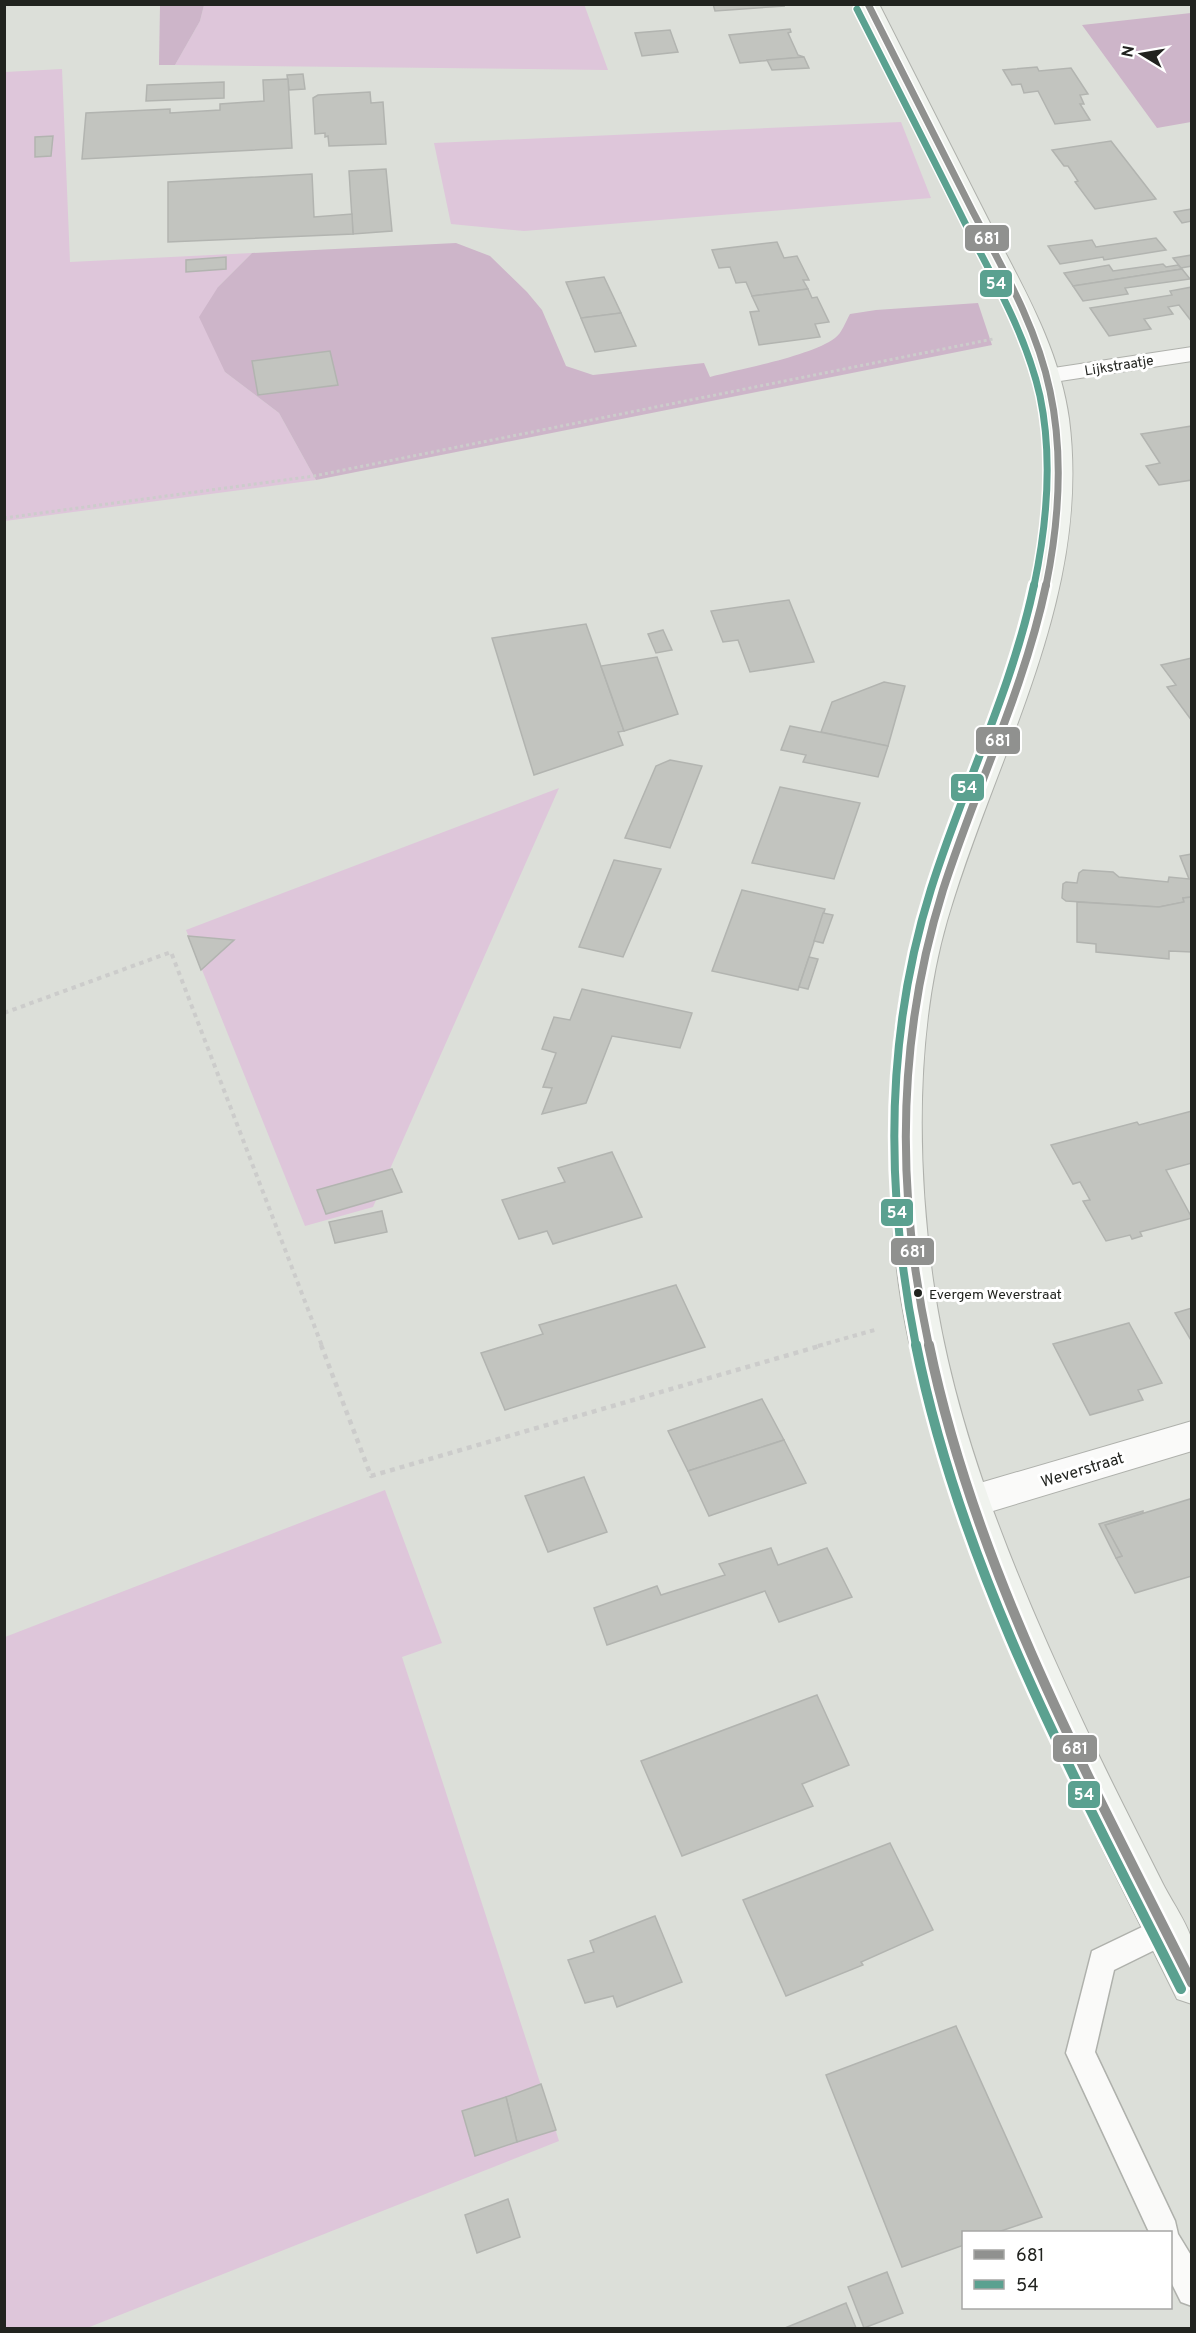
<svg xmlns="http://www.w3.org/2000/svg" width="1196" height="2333" font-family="Overpass,sans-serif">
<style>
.green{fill:#dec6da}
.forest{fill:#cdb5c9}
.building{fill:#c2c4bf;stroke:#b2b4b0;stroke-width:1.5}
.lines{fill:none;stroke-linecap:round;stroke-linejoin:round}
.lane-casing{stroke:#afb1ac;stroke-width:3}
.street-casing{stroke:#afb1ac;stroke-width:2}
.secondary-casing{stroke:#afb1ac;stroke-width:2}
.path-far2{stroke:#cccccb;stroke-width:3;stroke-dasharray:3 3;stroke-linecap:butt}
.path-far1{stroke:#cccccb;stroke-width:4;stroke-dasharray:4.5 4.5;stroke-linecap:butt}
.path{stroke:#cccccb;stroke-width:4.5;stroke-dasharray:5 5;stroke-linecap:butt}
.lane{fill:#fafaf9;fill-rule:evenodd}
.street{fill:#fafaf9;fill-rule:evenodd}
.secondary{fill:#f0f3ee;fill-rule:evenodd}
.bus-1-far2-casing{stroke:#fff;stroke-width:10}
.bus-1-far1-casing{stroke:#fff;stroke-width:13}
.bus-1-casing{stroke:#fff;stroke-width:15}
.bus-2-far2-casing{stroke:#fff;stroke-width:10}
.bus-2-far1-casing{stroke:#fff;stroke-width:13}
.bus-2-casing{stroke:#fff;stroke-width:15}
.bus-1-far2{stroke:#90918f;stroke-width:7}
.bus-1-far1{stroke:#90918f;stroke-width:8}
.bus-1{stroke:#90918f;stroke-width:10}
.bus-2-far2{stroke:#5ba190;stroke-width:7}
.bus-2-far1{stroke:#5ba190;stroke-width:8}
.bus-2{stroke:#5ba190;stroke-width:10}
.bus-dot{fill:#21231f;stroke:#fff;stroke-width:2}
.labels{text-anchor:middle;stroke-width:6;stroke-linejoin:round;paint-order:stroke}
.far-street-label{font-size:14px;fill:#21231f;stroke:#fff}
.bus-label{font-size:14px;fill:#21231f;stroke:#fff;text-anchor:start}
.street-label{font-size:16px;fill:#21231f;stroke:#fff}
.line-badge{stroke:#fff;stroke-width:2}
.badge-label{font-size:16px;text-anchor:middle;font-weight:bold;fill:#fff}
</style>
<rect width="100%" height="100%" fill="#dcdfd9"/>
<!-- green -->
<g class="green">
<polygon points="584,4 608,70 175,65 200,21 204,5"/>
<polygon points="62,69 70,262 252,253 218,287 225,372 279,413 316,480 5,521 5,72"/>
<polygon points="901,122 931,198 524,231 451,224 434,143"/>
<polygon points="559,788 390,1169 402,1192 376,1200 373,1207 305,1226 186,930"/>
<polygon points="385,1490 442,1643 402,1657 559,2141 87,2328 5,2328 5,1637"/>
</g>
<!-- forest -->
<g class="forest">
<polygon points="160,5 204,5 200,21 175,65 159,65"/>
<polygon points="1191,13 1191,122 1157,128 1082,25"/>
<path d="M456 243 490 256 527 292 542 310 566 366 593 375 704 363 710 377C741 369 811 356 835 338 842 333 846 321 850 314L876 310 978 303 992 345 316 480 279 413 225 372 199 317 218 287 252 253Z"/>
</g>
<!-- building -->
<g class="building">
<polygon points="713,4 783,4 784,6 715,11"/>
<polygon points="790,29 791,32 788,33 798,55 804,57 740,63 729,35"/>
<polygon points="670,30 678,52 642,56 635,33"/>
<polygon points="804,57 809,68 772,70 767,60"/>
<polygon points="1037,67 1039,71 1071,68 1088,94 1080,95 1084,104 1080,104 1090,120 1055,124 1038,91 1024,93 1021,84 1012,85 1003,70"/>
<polygon points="303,74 305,89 289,90 287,75"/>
<polygon points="288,79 292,148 82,159 86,113 170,109 170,113 220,110 220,104 264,101 263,80"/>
<polygon points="224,82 224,98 146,101 147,85"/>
<polygon points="370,92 371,103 383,102 386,144 329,146 328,136 325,137 325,133 315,134 313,98 318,95"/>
<polygon points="53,136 51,156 35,157 35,137"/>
<polygon points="1111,141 1156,199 1095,209 1075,182 1078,181 1068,166 1064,166 1052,150"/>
<polygon points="386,169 392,231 353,234 349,171"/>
<polygon points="312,174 314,217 352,214 353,234 168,242 168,182"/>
<polygon points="1192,209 1192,221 1182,223 1174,212"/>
<polygon points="1156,238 1166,250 1104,260 1103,257 1060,264 1048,246 1092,240 1096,247"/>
<polygon points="777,242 784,258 797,256 809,280 803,280 808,289 752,296 746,282 736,283 730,267 719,268 712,250"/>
<polygon points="1192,255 1192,266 1181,268 1173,258"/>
<polygon points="226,257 226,269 186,272 186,260"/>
<polygon points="1163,264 1166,267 1178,265 1182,269 1073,286 1064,273 1109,265 1113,271"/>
<polygon points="1182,269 1190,279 1125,288 1128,294 1083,301 1073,286"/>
<polygon points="604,277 621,313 581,318 566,282"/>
<polygon points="1192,287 1192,322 1179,305 1168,307 1173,314 1144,319 1151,329 1109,336 1090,308 1172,295 1170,291"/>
<polygon points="808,289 812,298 817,297 829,322 815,324 820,337 759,345 750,312 759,311 752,296"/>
<polygon points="621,313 636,346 595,352 581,318"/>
<polygon points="330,351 338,385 258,395 252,361"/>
<polygon points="1192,426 1192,480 1159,485 1146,466 1160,463 1141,434"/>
<polygon points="789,600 814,662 750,672 738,640 723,642 711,611"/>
<polygon points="586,624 624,731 618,732 623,745 534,775 492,638"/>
<polygon points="663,630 672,650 656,653 648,634"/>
<polygon points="657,657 678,714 624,731 601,666"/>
<polygon points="1192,658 1192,721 1167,687 1176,685 1161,665"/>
<polygon points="884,682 905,686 888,746 821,732 832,702"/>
<polygon points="790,726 888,746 878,777 803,762 806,755 781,750"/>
<polygon points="670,760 702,766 670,848 625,838 656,766"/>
<polygon points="780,787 860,803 834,879 752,863"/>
<polygon points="1192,854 1192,897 1183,898 1184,902 1159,907 1066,901 1062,898 1063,884 1066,882 1077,883 1079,873 1083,870 1113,872 1119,877 1168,882 1169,877 1189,879 1180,856"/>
<polygon points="614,860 661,869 623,957 579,947"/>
<polygon points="742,890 825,909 798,990 712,971"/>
<polygon points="1192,897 1192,952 1169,951 1169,959 1096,952 1096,944 1077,942 1077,902 1159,907 1184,902 1183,898"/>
<polygon points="823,913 833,915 823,943 814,941"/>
<polygon points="188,936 234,940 201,970"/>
<polygon points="809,957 818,959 808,989 799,987"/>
<polygon points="582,989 692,1013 680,1048 612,1036 586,1103 542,1114 552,1088 543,1087 556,1053 542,1049 554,1017 570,1020"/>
<polygon points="1192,1111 1192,1163 1166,1170 1192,1218 1140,1232 1142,1236 1132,1239 1130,1235 1106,1241 1083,1201 1090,1200 1080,1182 1073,1184 1051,1145 1137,1122 1139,1125"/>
<polygon points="612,1152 642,1217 553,1244 547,1231 519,1239 502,1200 565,1182 558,1168"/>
<polygon points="392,1169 402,1192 326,1214 317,1190"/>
<polygon points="382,1211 387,1232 335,1243 329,1222"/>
<polygon points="676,1285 705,1347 505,1410 481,1353 543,1334 539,1325"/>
<polygon points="1192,1308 1192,1342 1175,1313"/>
<polygon points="1129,1323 1162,1383 1138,1390 1143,1400 1090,1415 1053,1344"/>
<polygon points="762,1399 784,1440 688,1471 668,1431"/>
<polygon points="784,1440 806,1483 709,1516 688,1471"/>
<polygon points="584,1477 607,1532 548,1552 525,1496"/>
<polygon points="1190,1499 1192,1503 1192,1576 1135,1593 1116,1558 1122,1556 1105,1525"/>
<polygon points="1143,1511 1143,1513 1105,1525 1122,1556 1116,1558 1099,1524"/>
<polygon points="771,1548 778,1565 827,1548 852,1597 779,1622 765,1591 607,1645 594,1608 657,1586 661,1595 725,1575 719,1564"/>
<polygon points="817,1695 849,1765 802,1784 813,1806 682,1856 641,1761"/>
<polygon points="890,1843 933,1930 861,1962 863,1965 786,1996 743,1900"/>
<polygon points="655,1916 682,1982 617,2007 613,1996 585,2003 568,1960 594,1952 590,1941"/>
<polygon points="956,2026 1042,2217 998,2232 964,2232 964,2245 902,2267 826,2075"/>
<polygon points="541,2084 556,2130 517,2142 506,2097"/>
<polygon points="506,2097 517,2142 475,2156 462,2111"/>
<polygon points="508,2199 520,2237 477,2253 465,2215"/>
<polygon points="887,2272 903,2313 864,2328 848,2287"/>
<polygon points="846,2303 856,2328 785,2328"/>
</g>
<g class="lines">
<!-- lane casing -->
<g class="lane-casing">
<polygon id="lane" points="1165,1916 1175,1920 1179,1930 1175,1940 1114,1970 1095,2052 1175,2221 1178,2234 1192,2257 1192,2306 1181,2302 1170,2280 1170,2232 1149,2232 1066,2053 1092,1951"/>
</g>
<!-- street casing -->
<g class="street-casing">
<g id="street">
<polygon points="1192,347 1192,361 1047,383 1038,381 1035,376 1038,371 1047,369"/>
<polygon points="1192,1421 1192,1451 973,1517 960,1512 955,1501 960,1490 973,1485"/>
</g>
</g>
<!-- secondary casing -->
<g class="secondary-casing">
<path id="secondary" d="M858 4H879C916 77 953 150 990 223 1022 286 1059 347 1069 419 1092 598 995 755 947 921 915 1032 917 1165 933 1280 954 1432 1018 1583 1083 1722 1108 1776 1136 1830 1163 1884 1171 1900 1188 1924 1192 1941 1195 1958 1192 1986 1192 2004L1177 1999C1068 1777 942 1545 901 1299 890 1230 889 1157 891 1087 895 946 947 839 995 711 1030 619 1055 519 1044 420 1035 348 999 287 967 223 931 150 894 77 858 4Z"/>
</g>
<!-- path-far2 -->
<polyline class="path-far2" points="4,518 314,476 993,339"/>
<!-- path-far1 -->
<g class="path-far1">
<polyline points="4,1013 171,952 322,1346"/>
<polyline points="818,1346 878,1329"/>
</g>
<!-- path -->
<polyline class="path" points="321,1345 371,1476 823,1345"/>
<!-- lane -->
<use href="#lane" class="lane"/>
<!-- street -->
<use href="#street" class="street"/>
<!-- secondary -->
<use href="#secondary" class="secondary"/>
<!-- bus-1-far2 casing -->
<g class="bus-1-far2-casing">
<path id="bus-1-far2" d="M868 4C903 73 938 143 973 212 1003 269 1037 327 1050 391 1064 456 1059 522 1046 586"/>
</g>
<!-- bus-1-far1 casing -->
<g class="bus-1-far1-casing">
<path id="bus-1-far1" d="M929 1346C896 1193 896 1040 943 890 976 787 1024 690 1046 585"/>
</g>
<!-- bus-1 casing -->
<g class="bus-1-casing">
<path id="bus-1" d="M929 1345C976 1572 1089 1778 1192 1983"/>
</g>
<!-- bus-2-far2 casing -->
<g class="bus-2-far2-casing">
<path id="bus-2-far2" d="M857 9C895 84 933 158 970 233 997 285 1027 338 1040 396 1053 458 1047 524 1034 586"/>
</g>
<!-- bus-2-far1 casing -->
<g class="bus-2-far1-casing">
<path id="bus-2-far1" d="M916 1346C886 1195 884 1038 931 889 963 787 1012 690 1034 585"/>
</g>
<!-- bus-2 casing -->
<g class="bus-2-casing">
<path id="bus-2" d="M916 1345C962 1574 1077 1782 1181 1989"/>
</g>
<!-- bus-1-far2 -->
<use href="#bus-1-far2" class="bus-1-far2"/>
<!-- bus-1-far1 -->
<use href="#bus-1-far1" class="bus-1-far1"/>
<!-- bus-1 -->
<use href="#bus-1" class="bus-1"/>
<!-- bus-2-far2 -->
<use href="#bus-2-far2" class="bus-2-far2"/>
<!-- bus-2-far1 -->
<use href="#bus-2-far1" class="bus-2-far1"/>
<!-- bus-2 -->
<use href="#bus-2" class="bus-2"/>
</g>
<!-- markers -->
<circle class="bus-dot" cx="918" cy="1293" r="5"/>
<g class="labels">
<!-- far-street labels -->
<g class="far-street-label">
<text transform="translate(1119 365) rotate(-9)" y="5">Lijkstraatje</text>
</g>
<!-- bus labels -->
<g class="bus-label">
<text x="929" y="1299">Evergem Weverstraat</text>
</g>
<!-- street labels -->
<g class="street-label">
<text transform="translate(1082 1469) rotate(-17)" y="6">Weverstraat</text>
</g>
</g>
<g class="line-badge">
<rect x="964" y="224" width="46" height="28" rx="6" fill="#90918f"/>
<rect x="979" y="269" width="34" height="29" rx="6" fill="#5ba190"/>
<rect x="975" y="726" width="46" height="29" rx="6" fill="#90918f"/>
<rect x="950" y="773" width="35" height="29" rx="6" fill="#5ba190"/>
<rect x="880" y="1198" width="34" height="29" rx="6" fill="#5ba190"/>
<rect x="890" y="1237" width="45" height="29" rx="6" fill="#90918f"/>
<rect x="1052" y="1734" width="46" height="29" rx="6" fill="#90918f"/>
<rect x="1067" y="1780" width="34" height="29" rx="6" fill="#5ba190"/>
</g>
<g class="badge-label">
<text x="987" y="244">681</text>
<text x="996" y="289">54</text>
<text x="998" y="746">681</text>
<text x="967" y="793">54</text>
<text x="897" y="1218">54</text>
<text x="913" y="1257">681</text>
<text x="1075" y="1754">681</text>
<text x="1084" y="1800">54</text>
</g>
<!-- border -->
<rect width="1196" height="2333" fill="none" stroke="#21231f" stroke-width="12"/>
<!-- legend -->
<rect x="962" y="2231" width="210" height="78" fill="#ffffff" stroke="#a6a7a5" stroke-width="1.5"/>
<rect x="974" y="2250" width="30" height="9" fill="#90918f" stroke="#a6a7a5" stroke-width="1.5"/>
<text x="1016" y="2261" font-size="18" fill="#21231f">681</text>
<rect x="974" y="2280" width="30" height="9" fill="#5ba190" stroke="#a6a7a5" stroke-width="1.5"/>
<text x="1016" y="2291" font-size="18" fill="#21231f">54</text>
<!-- north arrow -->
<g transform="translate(1142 54) rotate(281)" stroke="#ffffff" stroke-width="4.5" paint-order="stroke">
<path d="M0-4.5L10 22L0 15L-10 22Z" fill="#21231f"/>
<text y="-9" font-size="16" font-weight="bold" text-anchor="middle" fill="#21231f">N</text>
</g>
</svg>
